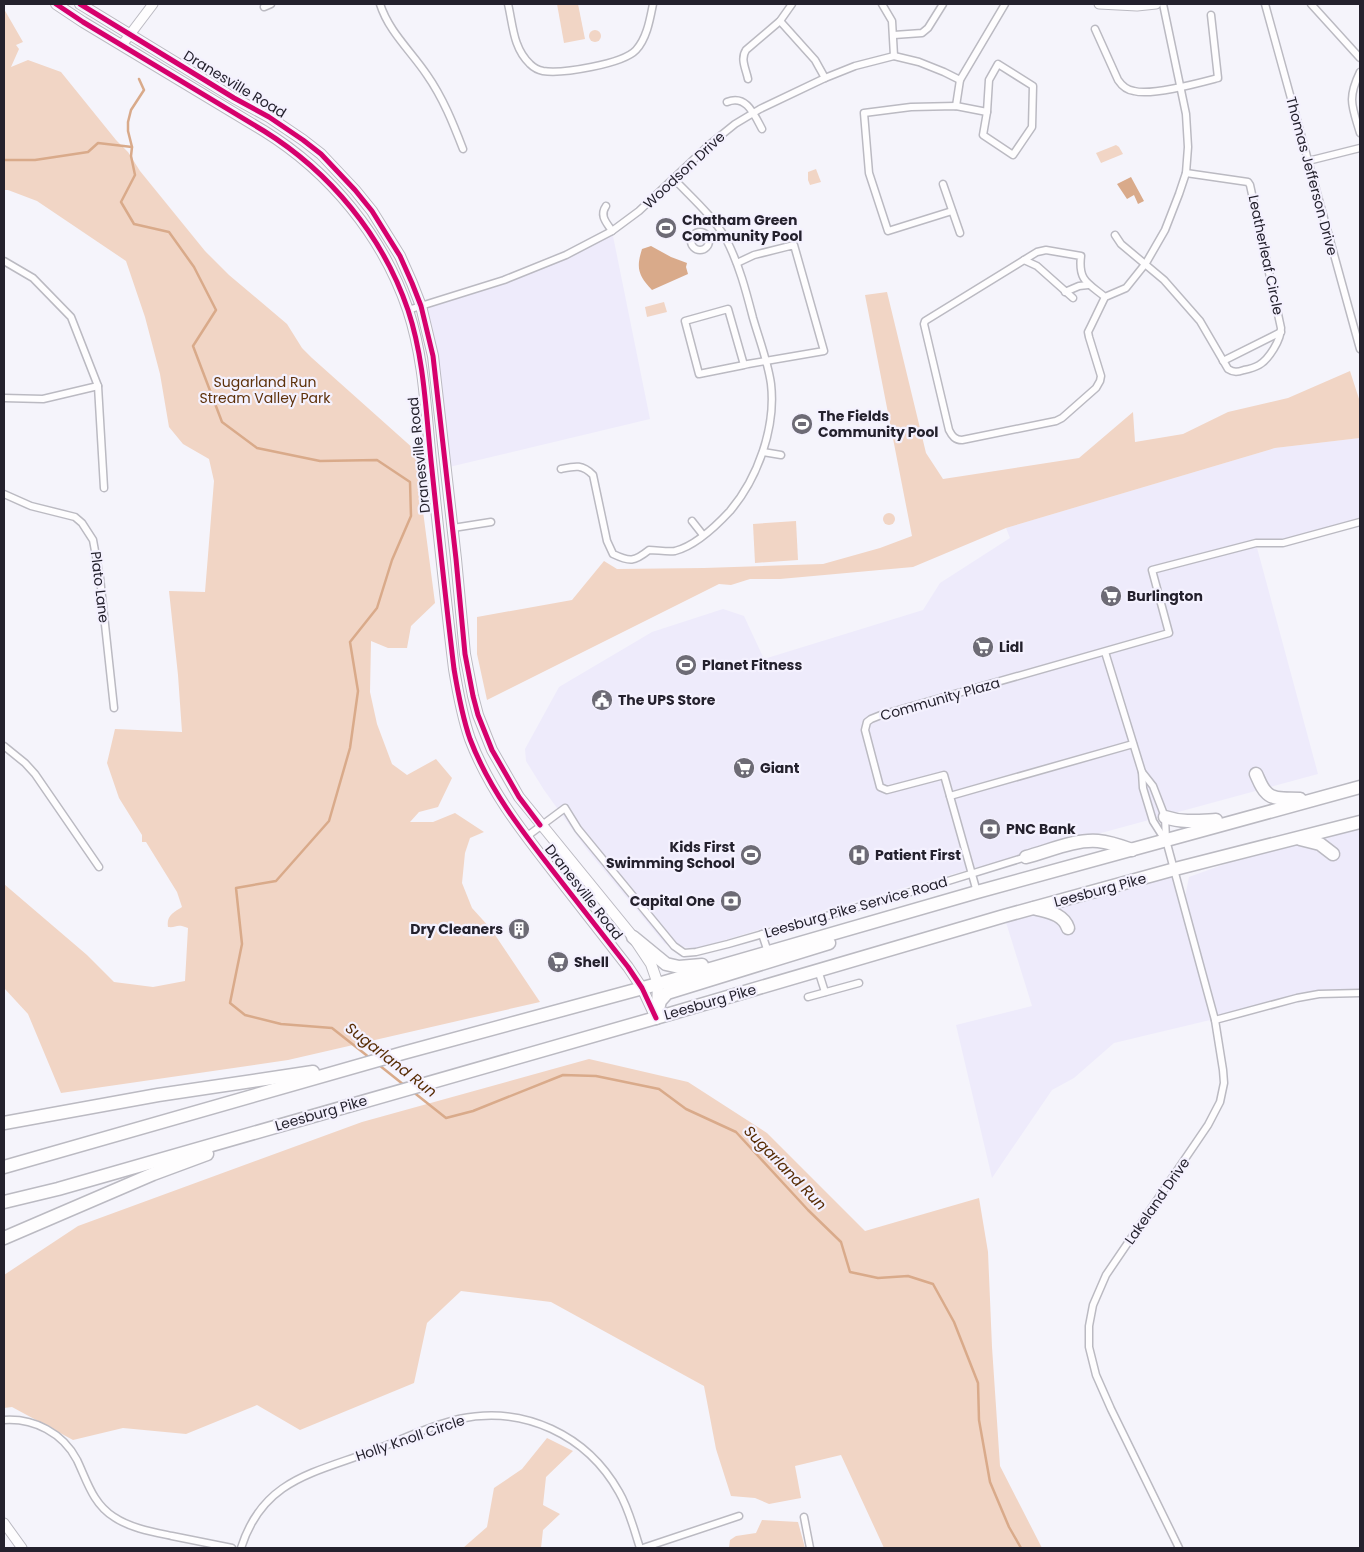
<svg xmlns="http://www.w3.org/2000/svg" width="1364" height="1552" font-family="Poppins,sans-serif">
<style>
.built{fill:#eeebfb}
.green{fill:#f1d5c5}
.water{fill:#d9aa8a}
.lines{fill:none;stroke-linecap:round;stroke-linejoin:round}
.stream{stroke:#d9aa8a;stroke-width:2.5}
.street-casing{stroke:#bbbac2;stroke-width:9}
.secondary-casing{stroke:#bbbac2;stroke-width:11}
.primary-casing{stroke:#bbbac2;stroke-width:12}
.highway-casing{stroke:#bbbac2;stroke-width:15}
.street{stroke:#fefdfe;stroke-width:6}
.secondary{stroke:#fefdfe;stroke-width:9}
.primary{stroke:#fefdfe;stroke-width:10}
.highway{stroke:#fefdfe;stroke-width:12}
.cycleway-casing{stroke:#f4f1fe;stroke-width:8}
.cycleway{stroke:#d6006c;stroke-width:5}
.labels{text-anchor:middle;stroke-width:4.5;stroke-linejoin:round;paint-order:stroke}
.street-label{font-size:14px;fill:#24212d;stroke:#f4f1fe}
.poi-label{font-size:14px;font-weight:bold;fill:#24212d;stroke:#f4f1fe;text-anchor:start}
.park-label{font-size:14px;fill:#5d310a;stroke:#f4f1fe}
.water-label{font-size:15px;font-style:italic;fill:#572c04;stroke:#f4f1fe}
</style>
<rect width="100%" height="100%" fill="#f5f4fb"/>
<!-- built -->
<g class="built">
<polygon points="612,231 650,419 445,468 421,306 504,280"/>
<polygon points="1360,438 1360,522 1283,543 1256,544 1318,774 1079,839 832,908 695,949 665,944 588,851 544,790 526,761 525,749 559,687 652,632 723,609 744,616 764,659 923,610 940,583 1010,538 1006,528 1275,448"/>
<polygon points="1360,821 1360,993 1319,994 1114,1043 1074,1078 1052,1090 992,1178 956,1025 1032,1006 1004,916 1175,869 1184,902 1189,877 1297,838"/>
</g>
<!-- green -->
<g class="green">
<polygon points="557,4 578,4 585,39 564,43"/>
<path d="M4 9 23 42 16 45 19 49 11 67 28 60 61 72 116 140 128 152 140 171 205 251 229 275 287 324 302 348 312 358 415 450 435 603 411 626 407 648H388L371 641 370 692 377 724 392 764 407 775 436 759 452 778 438 807 419 812 410 822H433L455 813 484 832 470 838 465 853 462 883 472 908 491 929 540 1002 288 1060 61 1093 28 1014 4 988V884L87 955 114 982 153 987 185 981 188 928C176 923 177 928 168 927 166 916 174 912 182 907L177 892 146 842H142V835L119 798 107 763 115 729 182 732 178 675 169 591 205 592 214 481 209 459 183 444 169 427 160 374 145 317 126 261 37 201 8 190H4Z"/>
<circle cx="595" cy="36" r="6"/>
<polygon points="1116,145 1119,147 1123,154 1101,163 1096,153"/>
<polygon points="816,169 821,182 810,185 808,180 808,172"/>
<polygon points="887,292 926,453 943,479 1079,458 1133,412 1135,442 1183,434 1228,412 1288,398 1350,371 1360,402 1360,438 1275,448 1006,528 913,567 780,579 750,579 731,585 719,584 487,700 477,654 477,617 572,600 604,561 617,569 704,568 823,564 880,548 912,536 865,295"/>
<polygon points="664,302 667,312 647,317 645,307"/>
<circle cx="889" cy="519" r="6"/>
<polygon points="796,521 798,560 755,563 753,524"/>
<polygon points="589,1059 688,1082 767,1133 865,1231 979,1198 988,1252 992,1347 1000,1466 1042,1548 884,1548 841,1455 795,1466 801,1498 769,1504 755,1498 731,1496 716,1449 704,1386 551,1302 461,1291 427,1323 414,1383 300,1430 257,1405 186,1434 123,1428 73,1440 12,1407 4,1408 4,1275 78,1226 362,1122"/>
<polygon points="547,1438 573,1451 546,1477 543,1505 560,1514 543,1530 541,1548 463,1548 487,1527 494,1488 522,1469"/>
<polygon points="762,1520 798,1522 805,1548 729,1548 730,1540 736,1536 756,1533"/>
</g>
<!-- water -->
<g class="water">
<polygon points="1131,177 1144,201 1138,204 1134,195 1127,199 1117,184"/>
<polygon points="666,217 669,220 672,220 677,230 667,238 665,235 663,236 658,233 659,229 656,226"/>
<path d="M651 246 671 257 687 263 686 267 688 274 652 290C638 275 636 268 642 249Z"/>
<polygon points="809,416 810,428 796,429 794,420"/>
</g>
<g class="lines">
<!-- stream -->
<g class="stream">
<polyline points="139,79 144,90 131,110 128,122 128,131 132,147 131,156 135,175 121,202 134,224 169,232 194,267 216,310 193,346 222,422 257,448 320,461 377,460 410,482 411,516 392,560 377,608 350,642 358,691 350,748 329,821 276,881 236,888 242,944 230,1003 245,1015 281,1024 332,1028 370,1058"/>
<polyline points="4,160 35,160 88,152 98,143 132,147"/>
<polyline points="379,1065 404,1085"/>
<polyline points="412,1091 446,1118 473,1111 563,1075 596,1076 659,1089 686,1109 736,1132 808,1210 841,1242 850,1272 878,1278 908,1276 933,1284 954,1322 978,1383 979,1420 990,1482 1009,1527 1021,1548"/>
</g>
<!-- street casing -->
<g class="street-casing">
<g id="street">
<path d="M380 4C389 32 411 51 427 75 443 98 453 123 463 149"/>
<path d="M508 4C513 25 513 48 530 64 534 68 538 70 543 71 562 74 623 64 636 50 647 38 650 19 653 4"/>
<polyline points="882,4 892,21 894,56"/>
<polyline points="1265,4 1360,349"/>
<polyline points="1311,4 1360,58"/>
<polyline points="264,7 271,4"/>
<polyline points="780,21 815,60 825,78"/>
<path d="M1095 29 1118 80C1122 86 1126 90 1134 91 1152 96 1199 83 1218 78L1211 15"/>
<polyline points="894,35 922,33 928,28 943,4"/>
<polygon points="998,64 1033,86 1032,127 1013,155 983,135 987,112 989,80"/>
<path d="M1360 72C1347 99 1352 106 1360 133"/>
<path d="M748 79C746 69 740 59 746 50L780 21 792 4"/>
<path d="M727 102C746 94 754 114 762 129"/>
<polyline points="956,106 960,80 1005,4"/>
<polyline points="1308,161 1360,148"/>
<polyline points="943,184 960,233"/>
<path d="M606 206C599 216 607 223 612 231"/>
<polyline points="952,211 888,231 869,173 864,113 911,107 956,106 987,112"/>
<circle cx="700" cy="241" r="9"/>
<path d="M1115 235 1121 244 1164 280 1200 321 1228 369C1234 373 1238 372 1244 370 1249 369 1254 368 1259 365 1269 359 1281 340 1281 328L1250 185 1248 182 1186 173"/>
<polyline points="1024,260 1037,266 1073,298"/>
<polyline points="4,261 33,278 71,317 98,386 104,488"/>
<polyline points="737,263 754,255 794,245 824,351 748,364 744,365 699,374 685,321 728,309 744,365"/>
<polyline points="1065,292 1079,286 1088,285"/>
<path d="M1105 297C1088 283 1078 281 1081 256L1046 250 1037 252 925 321 924 324 949 430C952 436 955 440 962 440L1056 421 1062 418 1096 388 1100 381 1101 376 1089 337 1088 332 1091 326 1105 297 1126 288 1146 263 1165 230 1179 194 1186 173 1188 147 1186 114 1163 4"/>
<polyline points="408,310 504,280 566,255 612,231 639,211 709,145 735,124 760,109 825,78 855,66 894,56 919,62 944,72 960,80"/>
<polyline points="1223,361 1281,332"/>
<polyline points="4,398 43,399 98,386"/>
<polyline points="763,452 781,455"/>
<path d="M561 469C575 466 582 464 593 475L607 541 613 554C630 562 634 562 649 550 657 550 667 552 675 551 695 546 717 525 730 511 758 478 776 427 771 384 768 362 759 339 753 318 746 291 739 264 726 239 713 216 692 198 674 179"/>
<polyline points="4,494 31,506 75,517 82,523 93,540 100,578 114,708"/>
<polyline points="692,521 703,535"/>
<polyline points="453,528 491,522"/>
<polyline points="1105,652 1142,772 1143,788 1153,821 1165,840"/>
<polyline points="4,746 25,763 35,774 99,867"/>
<polyline points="1142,772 1153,786 1165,817 1166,840 1215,1020 1223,1070 1224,1083 1220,1102 1208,1125 1106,1275 1093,1305 1089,1326 1089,1347 1096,1375 1111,1409 1179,1548"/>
<polyline points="950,796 1133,744"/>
<polyline points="526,837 565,808 578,829 674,946 684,953 696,952 728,944 935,885 1026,857"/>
<polyline points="977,892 944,775 887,790 880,787 865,730 867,722 871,719 881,715 1169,633 1152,570 1256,543 1283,543 1360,522"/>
<polyline points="762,934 768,952"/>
<polyline points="818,970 825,992"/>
<polyline points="808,997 859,983"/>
<polyline points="1215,1020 1297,998 1319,994 1360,993"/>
<path d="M4 1420C34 1418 63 1433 77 1460 87 1481 93 1504 114 1517 130 1528 153 1532 172 1536 192 1540 212 1544 232 1548"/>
<polyline points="804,1517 810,1548"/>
<path d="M241 1548C262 1482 309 1474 367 1453 397 1442 428 1426 459 1419 524 1405 587 1435 619 1492 629 1509 634 1530 640 1548"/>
<polyline points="643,1548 739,1516"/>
</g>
</g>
<!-- secondary casing -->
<g class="secondary-casing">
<g id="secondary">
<polyline points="1099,4 1137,6 1156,4"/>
<polyline points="122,45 153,4"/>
<polyline points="4,1523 22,1548"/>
</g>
</g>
<!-- primary casing -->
<g class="primary-casing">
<g id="primary">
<path d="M56 4 83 22 264 131C330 172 383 236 408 310 425 361 426 417 432 470 439 537 446 603 454 669 458 693 462 716 470 739 489 789 521 830 553 871 578 903 603 935 628 967L642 988 656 1018"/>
<polyline points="80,4 234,98 269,117 303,140 321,154 355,190 372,211 400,256 412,283 421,306 433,356 456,559 465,654 473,696 478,715 492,750 519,797 633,937 651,964 658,984 657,1007"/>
</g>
</g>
<!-- highway casing -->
<g class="highway-casing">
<g id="highway">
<path d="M1256 774C1259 780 1261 787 1266 792 1273 801 1289 798 1300 799"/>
<path d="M1165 817C1183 823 1198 821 1216 820"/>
<polyline points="1300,839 1320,844 1333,854"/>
<path d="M1026 857C1049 851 1075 839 1098 841 1110 842 1121 846 1132 850"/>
<path d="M1034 908C1047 912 1063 913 1068 928"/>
<polyline points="633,937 666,964 679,967 702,965"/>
<polyline points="656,1018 660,1001 667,993 829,943"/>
<polyline points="4,1123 158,1095 313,1072"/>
<polyline points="4,1167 403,1053 665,982 977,892 1360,787"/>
<polyline points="4,1202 58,1189 673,1013 1004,916 1175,869 1360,822"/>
<polyline points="4,1238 153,1174 207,1154"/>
</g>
</g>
<!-- street -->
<use href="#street" class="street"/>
<!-- secondary -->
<use href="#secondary" class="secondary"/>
<!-- primary -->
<use href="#primary" class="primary"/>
<!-- highway -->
<use href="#highway" class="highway"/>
<!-- cycleway casing -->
<g class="cycleway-casing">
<g id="cycleway">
<path d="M56 4 83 22 264 131C330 172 383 236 408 310 425 361 426 417 432 470 439 537 446 603 454 669 458 693 462 716 470 739 489 789 521 830 553 871 578 903 603 935 628 967L642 988 656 1018"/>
<polyline points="80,4 234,98 269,117 303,140 321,154 355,190 372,211 400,256 412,283 421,306 433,356 456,559 465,654 473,696 478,715 492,750 519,797 540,825"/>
</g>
</g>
<!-- cycleway -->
<use href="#cycleway" class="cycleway"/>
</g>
<!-- icons -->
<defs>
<g id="stadium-disc" transform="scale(1.125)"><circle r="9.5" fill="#6d6b75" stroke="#f4f1fe"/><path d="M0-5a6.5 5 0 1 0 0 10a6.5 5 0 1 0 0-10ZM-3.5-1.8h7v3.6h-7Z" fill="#fff"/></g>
<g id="supermarket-disc" transform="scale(1.125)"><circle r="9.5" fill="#6d6b75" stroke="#f4f1fe"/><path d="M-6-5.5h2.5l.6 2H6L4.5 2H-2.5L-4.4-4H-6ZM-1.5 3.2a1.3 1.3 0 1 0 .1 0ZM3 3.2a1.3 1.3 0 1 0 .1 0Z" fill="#fff"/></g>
<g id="civic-disc" transform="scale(1.125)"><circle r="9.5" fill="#6d6b75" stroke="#f4f1fe"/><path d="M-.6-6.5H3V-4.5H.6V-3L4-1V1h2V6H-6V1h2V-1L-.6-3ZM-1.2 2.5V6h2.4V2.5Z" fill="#fff"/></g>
<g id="bank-disc" transform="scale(1.125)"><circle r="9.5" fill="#6d6b75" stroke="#f4f1fe"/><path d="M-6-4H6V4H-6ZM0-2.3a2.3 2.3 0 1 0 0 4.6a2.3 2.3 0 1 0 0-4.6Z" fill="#fff"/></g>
<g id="hospital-disc" transform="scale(1.125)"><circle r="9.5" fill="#6d6b75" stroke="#f4f1fe"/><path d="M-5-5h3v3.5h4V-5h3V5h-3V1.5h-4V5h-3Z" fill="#fff"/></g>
<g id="building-disc" transform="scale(1.125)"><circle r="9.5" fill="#6d6b75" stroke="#f4f1fe"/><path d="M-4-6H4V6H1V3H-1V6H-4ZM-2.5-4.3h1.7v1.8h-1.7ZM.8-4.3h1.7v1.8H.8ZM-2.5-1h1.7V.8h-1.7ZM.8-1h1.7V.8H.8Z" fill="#fff"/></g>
</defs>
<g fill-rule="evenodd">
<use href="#stadium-disc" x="666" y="228"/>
<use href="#stadium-disc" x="802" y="424"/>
<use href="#supermarket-disc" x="1111" y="596"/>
<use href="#supermarket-disc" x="983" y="647"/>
<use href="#stadium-disc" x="686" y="665"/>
<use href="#civic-disc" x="602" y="700"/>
<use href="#supermarket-disc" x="744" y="768"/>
<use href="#bank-disc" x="990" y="829"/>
<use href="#stadium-disc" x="751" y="855"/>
<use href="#hospital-disc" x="859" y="855"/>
<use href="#bank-disc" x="731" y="901"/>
<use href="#building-disc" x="519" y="929"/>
<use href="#supermarket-disc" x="558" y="962"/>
</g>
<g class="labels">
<!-- street labels -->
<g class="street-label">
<text transform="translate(235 84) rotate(31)" y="5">Dranesville Road</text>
<text transform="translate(684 170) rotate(-43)" y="5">Woodson Drive</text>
<text transform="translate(1312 176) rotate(75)" y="5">Thomas Jefferson Drive</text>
<text transform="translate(1266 255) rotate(78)" y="5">Leatherleaf Circle</text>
<text transform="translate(419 455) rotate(-96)" y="5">Dranesville Road</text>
<text transform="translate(100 587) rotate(83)" y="5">Plato Lane</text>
<text transform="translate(940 699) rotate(-16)" y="5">Community Plaza</text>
<text transform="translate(1100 890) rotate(-15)" y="5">Leesburg Pike</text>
<text transform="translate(584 892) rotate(52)" y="5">Dranesville Road</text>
<text transform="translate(856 907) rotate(-16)" y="5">Leesburg Pike Service Road</text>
<text transform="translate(710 1002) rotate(-16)" y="5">Leesburg Pike</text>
<text transform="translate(321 1113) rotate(-16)" y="5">Leesburg Pike</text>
<text transform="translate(1157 1201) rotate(-55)" y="5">Lakeland Drive</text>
<text transform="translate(410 1438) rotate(-19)" y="5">Holly Knoll Circle</text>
</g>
<!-- poi labels -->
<g class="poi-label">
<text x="682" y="225">Chatham Green<tspan x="682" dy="16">Community Pool</tspan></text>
<text x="818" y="421">The Fields<tspan x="818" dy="16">Community Pool</tspan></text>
<text x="1127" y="601">Burlington</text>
<text x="999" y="652">Lidl</text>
<text x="702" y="670">Planet Fitness</text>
<text x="618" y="705">The UPS Store</text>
<text x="760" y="773">Giant</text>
<text x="1006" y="834">PNC Bank</text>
<text x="735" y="852" text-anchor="end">Kids First<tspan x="735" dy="16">Swimming School</tspan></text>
<text x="875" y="860">Patient First</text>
<text x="715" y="906" text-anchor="end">Capital One</text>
<text x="503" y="934" text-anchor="end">Dry Cleaners</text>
<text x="574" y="967">Shell</text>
</g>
<!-- park labels -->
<g class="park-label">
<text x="265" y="387">Sugarland Run<tspan x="265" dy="16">Stream Valley Park</tspan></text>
</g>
<!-- water labels -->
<g class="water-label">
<text transform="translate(391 1060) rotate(38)" y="5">Sugarland Run</text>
<text transform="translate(785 1168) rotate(46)" y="5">Sugarland Run</text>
</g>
</g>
<!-- border -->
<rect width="1364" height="1552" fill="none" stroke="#24212d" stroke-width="10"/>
</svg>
